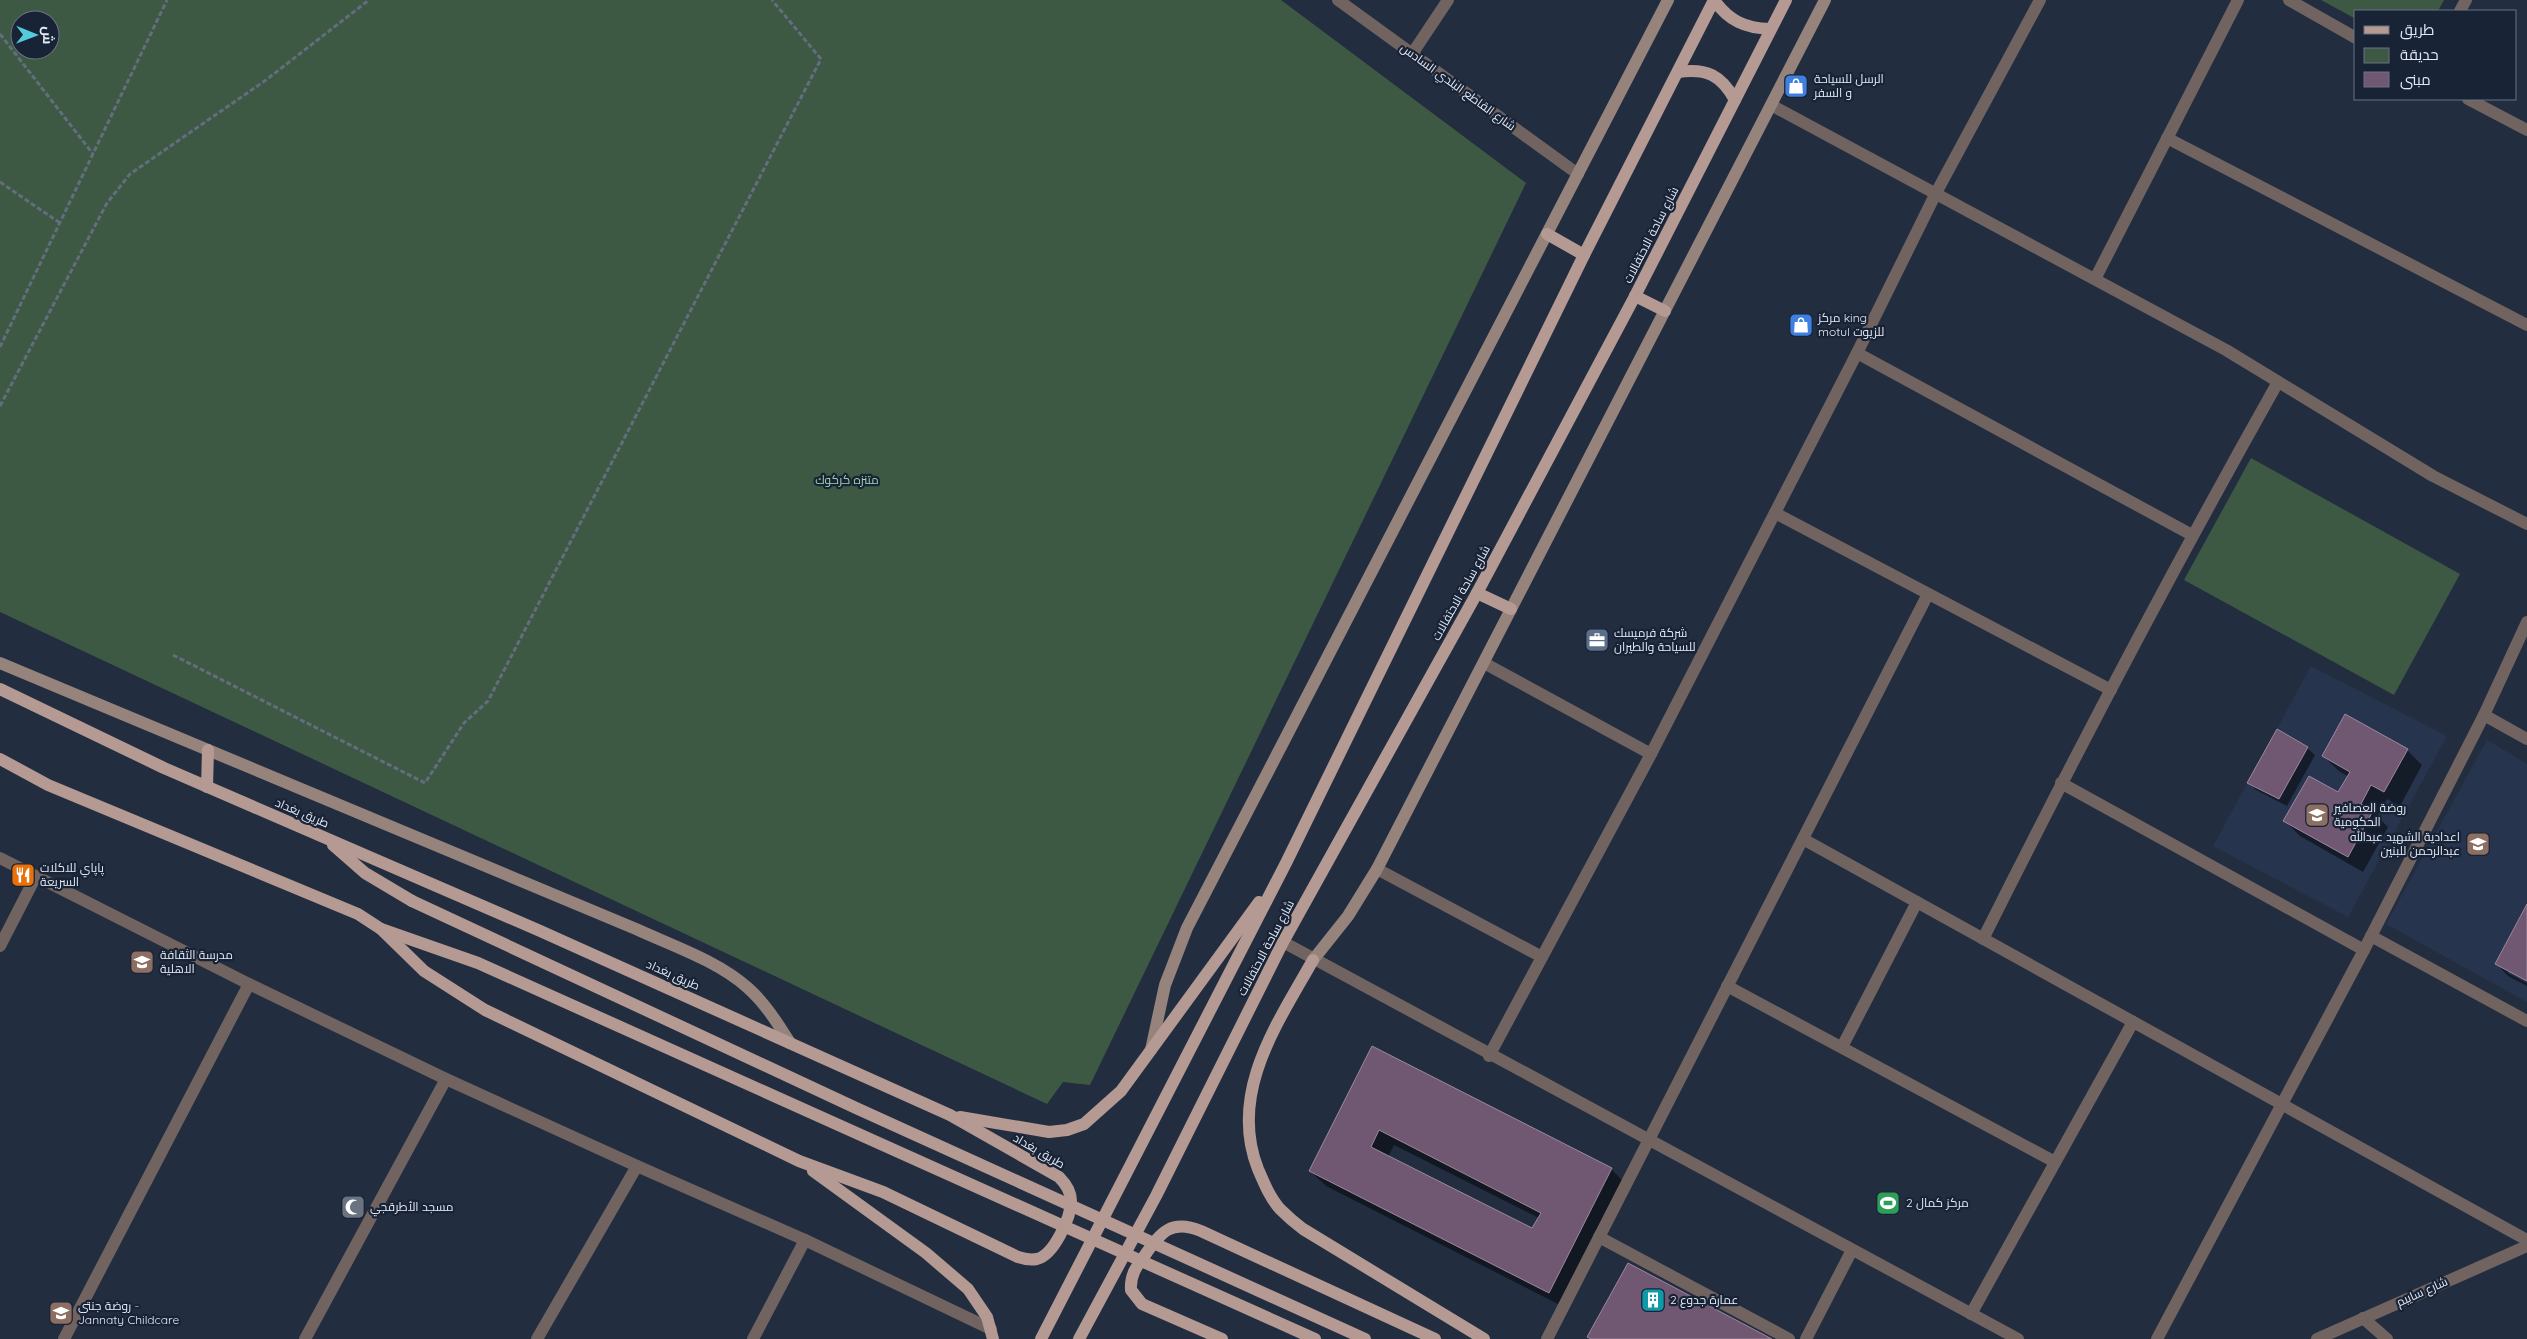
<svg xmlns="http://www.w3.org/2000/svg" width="2527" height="1339" font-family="Quicksand,Cairo,sans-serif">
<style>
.built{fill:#27344d}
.green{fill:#3d5944;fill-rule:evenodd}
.shadow{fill:#0007;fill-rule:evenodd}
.building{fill:#715872;stroke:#9d889d;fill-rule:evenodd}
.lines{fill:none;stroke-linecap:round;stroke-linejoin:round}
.path{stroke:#646d7e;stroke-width:3;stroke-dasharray:5 2.5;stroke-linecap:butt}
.street{stroke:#716460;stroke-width:12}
.secondary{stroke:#96837c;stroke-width:12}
.primary{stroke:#b49a92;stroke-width:12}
.primary-bridge{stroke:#b49a92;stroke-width:12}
.labels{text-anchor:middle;stroke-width:4.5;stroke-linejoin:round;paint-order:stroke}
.poi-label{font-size:12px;fill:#e3eaf7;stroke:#192336;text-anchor:start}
.street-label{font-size:12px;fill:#e3eaf7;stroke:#192336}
.park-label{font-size:12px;fill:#9ed5ac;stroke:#192336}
</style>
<rect width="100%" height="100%" fill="#232d40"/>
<!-- built -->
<g class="built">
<polygon points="2311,666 2447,736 2348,917 2213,846"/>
<polygon points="2487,740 2527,764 2527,1002 2386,924"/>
</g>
<!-- green -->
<g class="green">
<path d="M0 0H1281L1526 183 1090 1085 1063 1082 1047 1104 0 612ZM20 20H50V50H20Z"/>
<polygon points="2321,0 2444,0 2438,11 2356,11 2356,19"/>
<polygon points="2251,458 2460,574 2394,695 2184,580"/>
</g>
<!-- shadow -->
<g class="shadow">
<polygon points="2307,748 2315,755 2287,806 2256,790 2249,783"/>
<polygon points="2407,750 2422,765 2400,806 2387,799 2377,816 2388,827 2363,872 2300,836 2285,821 2339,794 2349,777 2339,771 2323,756"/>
<polygon points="2527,906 2527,980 2508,970 2508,973 2527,983 2527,986 2508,976 2497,964"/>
<path d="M1373 1048 1611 1169 1626 1184 1564 1307 1326 1186 1310 1171ZM1394 1145 1539 1218 1533 1230 1388 1157Z"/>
</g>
<!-- building -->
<g class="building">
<polygon points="2345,714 2408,749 2384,792 2371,785 2361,804 2373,811 2348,857 2283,821 2309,776 2338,792 2350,772 2322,756"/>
<polygon points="2277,729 2308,747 2279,799 2247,783"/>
<polygon points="2527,904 2527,981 2495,964"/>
<path d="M1372 1046 1612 1168 1549 1293 1309 1171ZM1379 1130 1541 1213 1532 1228 1371 1147Z"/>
<polygon points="1628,1263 1772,1339 1591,1339 1587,1337"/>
</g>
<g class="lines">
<!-- path -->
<g class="path">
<polyline points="0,34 93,154"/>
<polyline points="0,182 60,223"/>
<polyline points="0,347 167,0"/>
<polyline points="0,406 107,203 130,174 266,80 369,0"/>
<polyline points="173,655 425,783 464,723 488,701 821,59 772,0"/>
</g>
<!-- street -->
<g class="street">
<polyline points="1338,0 1578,174"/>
<polyline points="2289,0 2356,38"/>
<polyline points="2460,11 2466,0"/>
<polyline points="1412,54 1448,0"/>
<polyline points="2468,99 2527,130"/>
<polyline points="1771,105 2226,350 2433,476 2527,524"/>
<polyline points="2167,138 2527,325"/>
<polyline points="2095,279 2238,0"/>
<polyline points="1857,353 2192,535"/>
<polyline points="1775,513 2111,690"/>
<polyline points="2527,622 2484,715 2527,739"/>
<polyline points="1484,663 1651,754"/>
<polyline points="2061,783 2364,950"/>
<polyline points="1803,839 2527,1240"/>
<polyline points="0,858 249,984 446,1079 637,1166 805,1240 991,1329"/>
<polyline points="1377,869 1542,957"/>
<polyline points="2371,936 2527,1021"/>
<path d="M1983 939C2077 751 2175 565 2278 382"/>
<polyline points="1283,942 2018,1339"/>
<polyline points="0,946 36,876"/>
<polyline points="1727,986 2055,1162"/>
<polyline points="1842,1047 1917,902"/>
<polyline points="1489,1056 1651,754 1857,353 1936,193 2040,0"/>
<polyline points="1599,1237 1789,1339"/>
<polyline points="1971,1314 2133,1022"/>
<polyline points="2363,1318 2387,1339"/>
<polyline points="64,1339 249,984"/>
<polyline points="305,1339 446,1079"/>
<polyline points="537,1339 637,1166"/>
<polyline points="753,1339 805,1240"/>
<polyline points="1547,1339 1928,594"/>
<polyline points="1806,1339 1852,1250"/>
<polyline points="2157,1339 2364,950 2484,715"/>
<polyline points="2317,1339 2527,1246"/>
</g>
<!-- secondary -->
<g class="secondary">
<path d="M0 663 636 929C673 946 718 961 748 988 766 1004 778 1024 790 1043"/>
<polyline points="1313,960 1348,916 1377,869 1825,0"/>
<polyline points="1151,1050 1165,985 1187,928 1668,0"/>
</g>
<!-- primary -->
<g class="primary">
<path d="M1714 0C1729 21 1745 28 1770 29"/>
<path d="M1678 72C1707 68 1721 75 1735 100"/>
<polyline points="1547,234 1584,255"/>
<polyline points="1635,296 1665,311"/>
<polyline points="1477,593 1511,609"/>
<path d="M0 689 164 768 538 930 950 1115 1059 1177C1066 1184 1071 1191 1071 1201 1071 1217 1054 1255 1037 1259 1031 1260 1024 1259 1018 1257L883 1192 799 1161 485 1010 424 971 381 929 358 914 48 785 0 759"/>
<polyline points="207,787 208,750"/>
<polyline points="333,845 365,873 412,901"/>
<path d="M1313 960C1277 1024 1228 1093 1258 1169 1264 1183 1270 1198 1280 1209 1287 1216 1295 1223 1303 1229L1484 1339"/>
<polyline points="960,1117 1049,1132 1067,1130 1084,1124 1121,1091 1259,902"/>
<polyline points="813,1171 926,1253 968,1289 987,1317 993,1339"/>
<polyline points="1041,1339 1286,863 1584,255 1714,0"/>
<polyline points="1079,1339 1156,1196 1283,942 1477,593 1635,296 1786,0"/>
<path d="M1222 1339 1142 1304 1131 1290C1130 1275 1136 1267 1145 1255 1161 1232 1171 1219 1201 1231L1435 1339"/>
</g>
<!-- primary-bridge -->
<g class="primary-bridge">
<polyline points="412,901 856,1108 1365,1339"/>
<polyline points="381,929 478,963 1315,1339"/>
</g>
</g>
<!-- icons -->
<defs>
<g id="shop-square" transform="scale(1.25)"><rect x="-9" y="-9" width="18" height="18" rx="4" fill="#3f7fe0" stroke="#192336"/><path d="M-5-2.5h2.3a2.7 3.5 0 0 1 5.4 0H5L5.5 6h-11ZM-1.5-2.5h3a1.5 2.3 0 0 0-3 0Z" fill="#fff"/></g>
<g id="office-square" transform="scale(1.25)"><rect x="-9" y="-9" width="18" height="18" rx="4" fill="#5c6f8a" stroke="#192336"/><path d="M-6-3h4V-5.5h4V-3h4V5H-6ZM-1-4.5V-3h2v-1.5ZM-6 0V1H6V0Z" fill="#fff"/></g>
<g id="school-square" transform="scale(1.25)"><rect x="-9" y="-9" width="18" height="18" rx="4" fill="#8d6e63" stroke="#192336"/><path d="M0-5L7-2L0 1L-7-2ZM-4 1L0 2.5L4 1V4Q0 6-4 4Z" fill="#fff"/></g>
<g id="restaurant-square" transform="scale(1.25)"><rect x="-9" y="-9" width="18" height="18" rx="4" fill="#e8710a" stroke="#192336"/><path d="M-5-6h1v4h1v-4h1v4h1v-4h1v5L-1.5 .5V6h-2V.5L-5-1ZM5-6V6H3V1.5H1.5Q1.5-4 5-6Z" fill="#fff"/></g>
<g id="stadium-square" transform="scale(1.25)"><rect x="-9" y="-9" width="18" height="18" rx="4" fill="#2e9e5b" stroke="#192336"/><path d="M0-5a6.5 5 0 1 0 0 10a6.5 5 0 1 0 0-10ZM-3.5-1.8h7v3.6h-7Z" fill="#fff"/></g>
<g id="mosque-square" transform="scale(1.25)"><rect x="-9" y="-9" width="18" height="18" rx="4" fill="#6b7280" stroke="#192336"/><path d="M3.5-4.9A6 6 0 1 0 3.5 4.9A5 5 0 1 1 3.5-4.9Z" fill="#fff"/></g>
<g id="building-square" transform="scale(1.25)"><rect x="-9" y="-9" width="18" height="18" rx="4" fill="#0f9aa8" stroke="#192336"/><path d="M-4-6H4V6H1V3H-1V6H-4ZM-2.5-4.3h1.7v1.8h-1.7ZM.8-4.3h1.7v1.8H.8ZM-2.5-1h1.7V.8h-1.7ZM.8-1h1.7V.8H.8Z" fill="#fff"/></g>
</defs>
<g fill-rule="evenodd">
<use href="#shop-square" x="1796" y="86"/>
<use href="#shop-square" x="1801" y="325"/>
<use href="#office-square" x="1597" y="640"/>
<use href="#school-square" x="2317" y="815"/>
<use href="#school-square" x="2478" y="844"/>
<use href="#restaurant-square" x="23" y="875"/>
<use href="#school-square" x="142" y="962"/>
<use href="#stadium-square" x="1888" y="1203"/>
<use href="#mosque-square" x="353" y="1207"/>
<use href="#building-square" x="1653" y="1300"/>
<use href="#school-square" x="61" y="1313"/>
</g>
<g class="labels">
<!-- poi labels -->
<g class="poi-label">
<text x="1814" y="83">الرسل للسياحة<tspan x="1814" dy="14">و السفر</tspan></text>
<text x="1818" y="322">مركز king<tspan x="1818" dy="14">motul للزيوت</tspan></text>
<text x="1614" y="637">شركة فرميسك<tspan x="1614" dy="14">للسياحة والطيران</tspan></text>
<text x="2334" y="812">روضة العصافير<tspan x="2334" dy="14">الحكومية</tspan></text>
<text x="2460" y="841" text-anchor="end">اعدادية الشهيد عبدالله<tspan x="2460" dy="14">عبدالرحمن للبنين</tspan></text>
<text x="40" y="872">پاپاي للاكلات<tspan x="40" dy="14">السريعة</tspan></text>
<text x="160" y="959">مدرسة الثقافة<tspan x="160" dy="14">الاهلية</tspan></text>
<text x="1906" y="1207">مركز كمال 2</text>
<text x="370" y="1211">مسجد الأطرقجي</text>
<text x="1670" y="1304">عمارة جدوع 2</text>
<text x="78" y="1310">روضة جنتي -<tspan x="78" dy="14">Jannaty Childcare</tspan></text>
</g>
<!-- street labels -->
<g class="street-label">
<text transform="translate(1458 87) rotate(36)" y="4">شارع القاطع البلدي السادس</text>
<text transform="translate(1651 235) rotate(-63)" y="4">شارع ساحة الاحتفالات</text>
<text transform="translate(1461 593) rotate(-61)" y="4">شارع ساحة الاحتفالات</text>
<text transform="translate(302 813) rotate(23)" y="4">طريق بغداد</text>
<text transform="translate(1266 948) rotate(-62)" y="4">شارع ساحة الاحتفالات</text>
<text transform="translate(673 975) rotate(24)" y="4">طريق بغداد</text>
<text transform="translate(1039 1151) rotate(30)" y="4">طريق بغداد</text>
<text transform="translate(2422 1292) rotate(-24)" y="4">شارع سايبم</text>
</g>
<!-- park labels -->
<g class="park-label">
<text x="847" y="484">متنزه كركوك</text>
</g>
</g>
<!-- legend -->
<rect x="2354" y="10" width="162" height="90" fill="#192336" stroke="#6a7383"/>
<rect x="2364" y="26" width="25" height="8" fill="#b49a92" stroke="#6a7383"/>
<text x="2400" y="35" font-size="15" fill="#e3eaf7">طريق</text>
<rect x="2364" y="48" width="25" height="15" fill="#3d5944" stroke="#6a7383"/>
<text x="2400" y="60" font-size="15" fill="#e3eaf7">حديقة</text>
<rect x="2364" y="72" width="25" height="15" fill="#715872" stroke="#6a7383"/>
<text x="2400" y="85" font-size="15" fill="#e3eaf7">مبنى</text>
<!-- north arrow -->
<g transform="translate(35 35) rotate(91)"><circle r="24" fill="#192336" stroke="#6a7383"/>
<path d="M0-4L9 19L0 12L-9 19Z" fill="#53cbdb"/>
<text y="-8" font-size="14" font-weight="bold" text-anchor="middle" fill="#e3eaf7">ش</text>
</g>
</svg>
